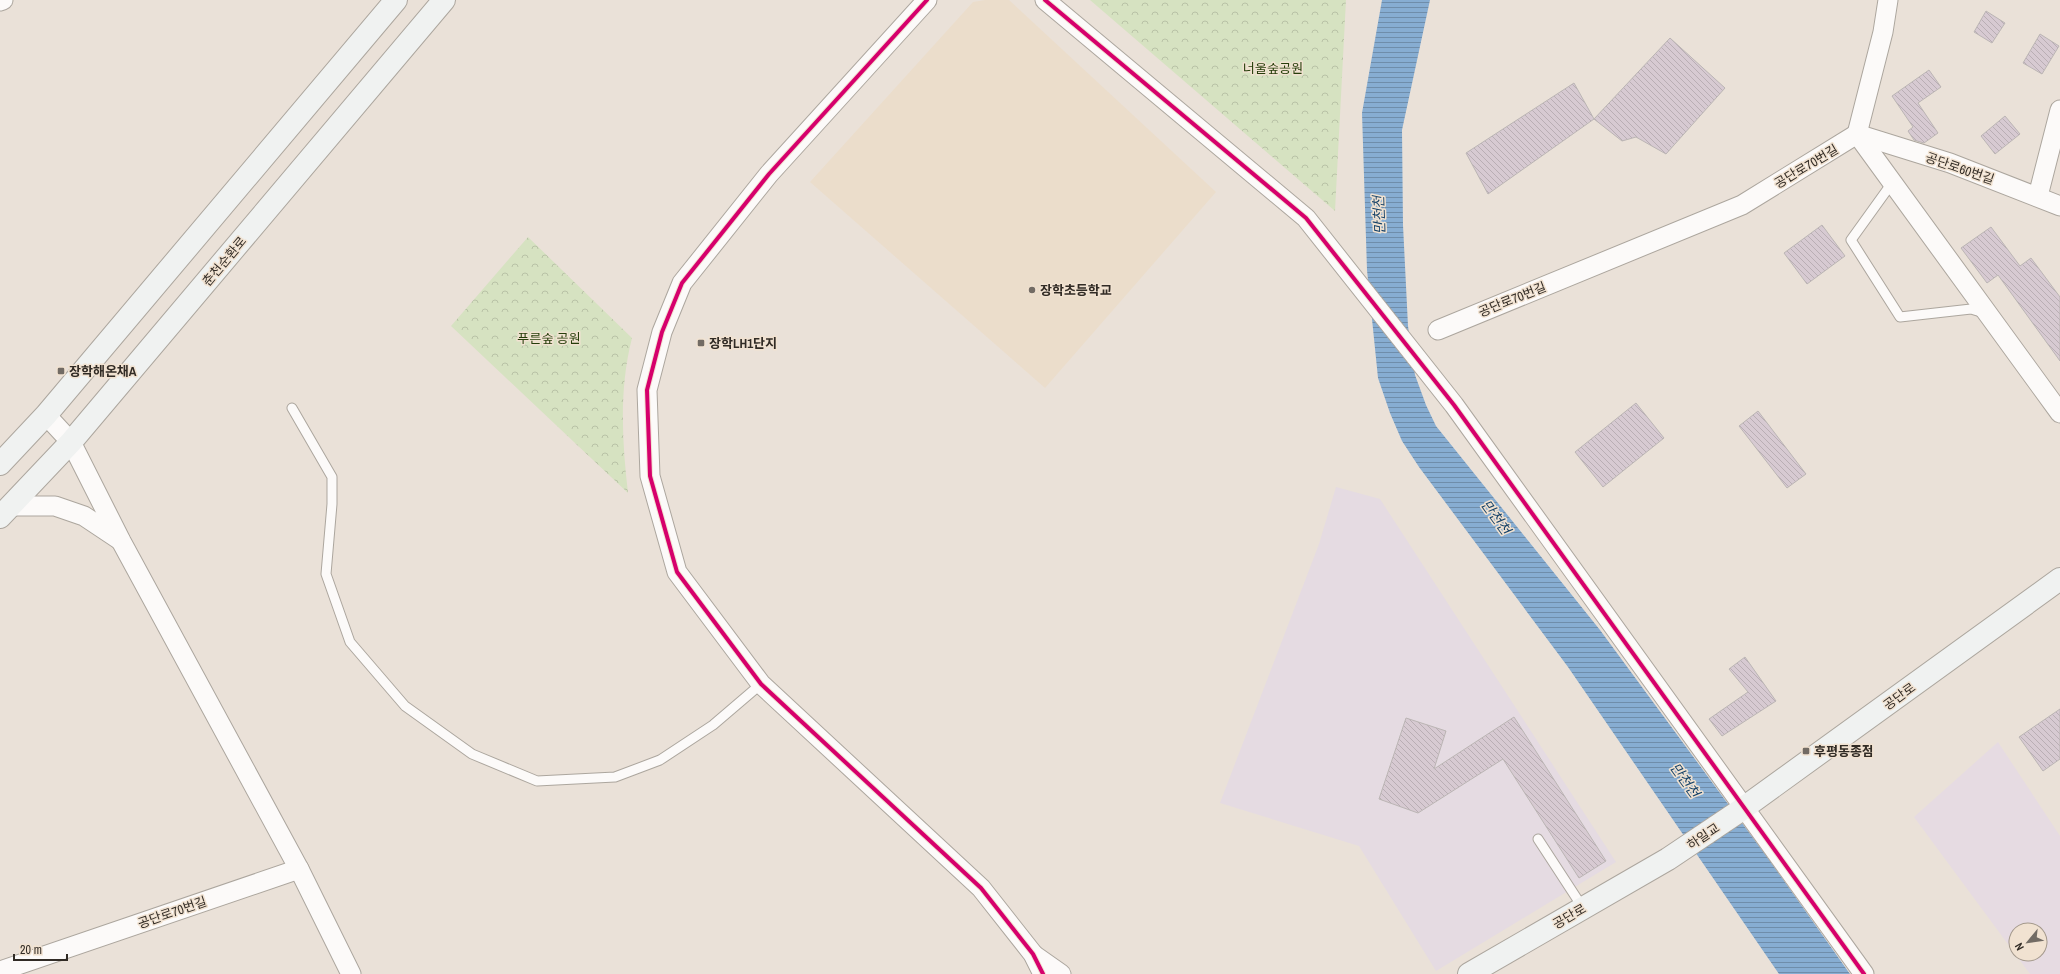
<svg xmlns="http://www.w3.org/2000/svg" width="2060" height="974" font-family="'Archivo Narrow','Noto Sans KR',sans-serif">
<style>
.commercial{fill:#e6dbe2;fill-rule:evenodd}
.industrial{fill:#e5dbe2}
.built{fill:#ebddcb}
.park{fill:url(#park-crowns)}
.water{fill:url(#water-rules)}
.building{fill:url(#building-back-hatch);stroke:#bbb5b4}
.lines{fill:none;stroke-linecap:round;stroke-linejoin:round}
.lane-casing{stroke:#aca69e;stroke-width:11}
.street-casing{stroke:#aca69e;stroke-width:21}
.secondary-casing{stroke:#aca69e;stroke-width:24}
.lane{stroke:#fcfaf9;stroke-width:9}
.street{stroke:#fcfaf9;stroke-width:19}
.secondary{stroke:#f0f2f1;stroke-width:22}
.cycleway-casing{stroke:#f1e2d1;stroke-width:6}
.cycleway{stroke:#d6006c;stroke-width:4}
.poi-dot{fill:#726b64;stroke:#f1e2d1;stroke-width:1.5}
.labels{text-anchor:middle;stroke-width:3;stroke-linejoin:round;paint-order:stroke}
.park-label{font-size:13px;fill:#263e0a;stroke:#f1e2d1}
.street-label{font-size:13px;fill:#312b25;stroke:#f1e2d1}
.poi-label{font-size:13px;font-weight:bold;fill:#312b25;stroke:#f1e2d1;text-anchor:start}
.water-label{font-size:14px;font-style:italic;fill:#174369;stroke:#f1e2d1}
</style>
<defs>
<pattern id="park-crowns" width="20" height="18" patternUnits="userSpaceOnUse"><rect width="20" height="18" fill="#d6e2c1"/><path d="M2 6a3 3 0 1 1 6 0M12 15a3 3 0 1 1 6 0" fill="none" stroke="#b8c2a6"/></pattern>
<pattern id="water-rules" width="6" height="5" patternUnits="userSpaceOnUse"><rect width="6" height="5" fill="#87add2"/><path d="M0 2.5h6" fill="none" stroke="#6f8daa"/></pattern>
<pattern id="building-back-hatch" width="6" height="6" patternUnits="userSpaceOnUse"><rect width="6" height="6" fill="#d7cad2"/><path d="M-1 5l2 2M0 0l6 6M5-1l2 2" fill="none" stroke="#b9aeb4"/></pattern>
</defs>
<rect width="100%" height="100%" fill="#eae1d8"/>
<!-- commercial -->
<path class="commercial" d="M1998 742 2060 836V974H2030L1914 817ZM2016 930H2040V954H2016Z"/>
<!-- industrial -->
<polygon class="industrial" points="1336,487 1380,499 1616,862 1436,971 1359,846 1220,803 1319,544"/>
<!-- built -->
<polygon class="built" points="985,0 1009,0 1216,192 1045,388 810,182 973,2"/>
<!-- park -->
<g class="park">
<polygon points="1090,0 1346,0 1335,211"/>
<path d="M528 237 632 338C619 388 622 442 628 493L451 326Z"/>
</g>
<!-- water -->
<polygon class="water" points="1382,0 1430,0 1402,130 1403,225 1408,326 1415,375 1426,405 1436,426 1600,630 1770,861 1850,974 1779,974 1568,667 1419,467 1402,441 1390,413 1378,378 1367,270 1362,113"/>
<!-- building -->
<g class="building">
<polygon points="1986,11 2005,23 1992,43 1974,32"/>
<polygon points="2040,34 2059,46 2042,74 2023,63"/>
<polygon points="1670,38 1725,88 1666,154 1636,137 1622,141 1594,119"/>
<polygon points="1929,70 1941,87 1918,103 1938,133 1924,143 1914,140 1908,131 1913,127 1892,96"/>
<polygon points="1574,83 1594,119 1488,194 1466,153"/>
<polygon points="2005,116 2020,134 1995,154 1981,136"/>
<polygon points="1822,225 1845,256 1807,284 1784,253"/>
<polygon points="1991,227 2020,266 2031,258 2060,297 2060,361 1998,275 1987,283 1961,248"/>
<polygon points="1636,403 1664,438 1603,487 1575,452"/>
<polygon points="1758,411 1806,474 1787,488 1739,426"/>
<polygon points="1745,657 1776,701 1722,736 1709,719 1748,692 1729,669"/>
<polygon points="2060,709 2060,759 2043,771 2019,737"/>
<polygon points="1514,717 1606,861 1579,878 1503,759 1418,813 1379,799 1406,718 1446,731 1434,769"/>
</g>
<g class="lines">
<!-- lane casing -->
<g class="lane-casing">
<g id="lane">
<polyline points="1892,183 1851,240 1900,317 1971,309 1984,313"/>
<polyline points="292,408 332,477 332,504 326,574 350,642 405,706 472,754 537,781 615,777 660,760 713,725 761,684"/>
<polyline points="1538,839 1583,908"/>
</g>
</g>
<!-- street casing -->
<g class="street-casing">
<g id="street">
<polyline points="927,0 769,174 682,283 662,332 647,390 650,476 677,572 761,684 981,888 1033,954 1043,974"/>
<polyline points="1045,0 1306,218 1454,405 1864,974"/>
<polyline points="0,1 3,0"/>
<polyline points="1857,134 2060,413"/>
<polyline points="1857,134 1950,163 2060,206"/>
<polyline points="1857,134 1883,32 1888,0"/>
<polyline points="2038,196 2060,110"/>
<polyline points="1438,330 1742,205 1857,134"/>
<polyline points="46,415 71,442 121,541 299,869 351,974"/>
<polyline points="11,506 55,506 84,516 120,540"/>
<polyline points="1034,955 1061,974"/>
<polyline points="0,971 299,869"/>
</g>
</g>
<!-- secondary casing -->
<g class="secondary-casing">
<g id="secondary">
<polyline points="0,464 46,415 396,0"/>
<polyline points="0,517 71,442 444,0"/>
<polyline points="1469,974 1668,859 1738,812 2060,579"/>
</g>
</g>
<!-- lane -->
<use href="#lane" class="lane"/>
<!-- street -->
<use href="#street" class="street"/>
<!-- secondary -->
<use href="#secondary" class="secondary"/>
<!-- cycleway casing -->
<g class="cycleway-casing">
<g id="cycleway">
<polyline points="927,0 769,174 682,283 662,332 647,390 650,476 677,572 761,684 981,888 1033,954 1043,974"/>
<polyline points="1045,0 1306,218 1454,405 1864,974"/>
</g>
</g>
<!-- cycleway -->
<use href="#cycleway" class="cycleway"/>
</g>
<!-- markers -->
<g class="poi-dot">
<circle cx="1032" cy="290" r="4"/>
<rect x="697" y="339" width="8" height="8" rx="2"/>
<rect x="57" y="367" width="8" height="8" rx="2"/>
<rect x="1802" y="747" width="8" height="8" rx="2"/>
</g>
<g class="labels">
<!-- park labels -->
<g class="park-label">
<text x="1273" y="73">너울숲공원</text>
<text x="549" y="343">푸른숲 공원</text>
</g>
<!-- street labels -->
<g class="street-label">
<text transform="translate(1806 166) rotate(-31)" y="5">공단로70번길</text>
<text transform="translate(1960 168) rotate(19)" y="5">공단로60번길</text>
<text transform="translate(224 261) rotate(-50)" y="5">춘천순환로</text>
<text transform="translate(1512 299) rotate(-22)" y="5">공단로70번길</text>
<text transform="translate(1899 696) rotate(-36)" y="5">공단로</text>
<text transform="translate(1703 836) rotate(-34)" y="5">하일교</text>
<text transform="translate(172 912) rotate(-19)" y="5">공단로70번길</text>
<text transform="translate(1569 916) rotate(-30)" y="5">공단로</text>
</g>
<!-- poi labels -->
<g class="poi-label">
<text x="1040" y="295">장학초등학교</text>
<text x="709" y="348">장학LH1단지</text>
<text x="69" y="376">장학해온채A</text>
<text x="1814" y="756">후평동종점</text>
</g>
<!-- water labels -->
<g class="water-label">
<text transform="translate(1379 215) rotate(-92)" y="5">만천천</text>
<text transform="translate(1496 517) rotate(54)" y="5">만천천</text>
<text transform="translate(1685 780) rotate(54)" y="5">만천천</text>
</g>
</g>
<!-- north arrow -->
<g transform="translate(2028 942) rotate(241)"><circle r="19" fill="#f1e2d1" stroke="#a4998c"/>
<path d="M0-3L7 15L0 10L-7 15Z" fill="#726b64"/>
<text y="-6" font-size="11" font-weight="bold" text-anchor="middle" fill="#312b25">N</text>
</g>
<!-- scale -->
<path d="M14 954v6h53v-6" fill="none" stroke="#312b25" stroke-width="2"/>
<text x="20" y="954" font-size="12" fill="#312b25" stroke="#f1e2d1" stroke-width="3" paint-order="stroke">20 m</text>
</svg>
